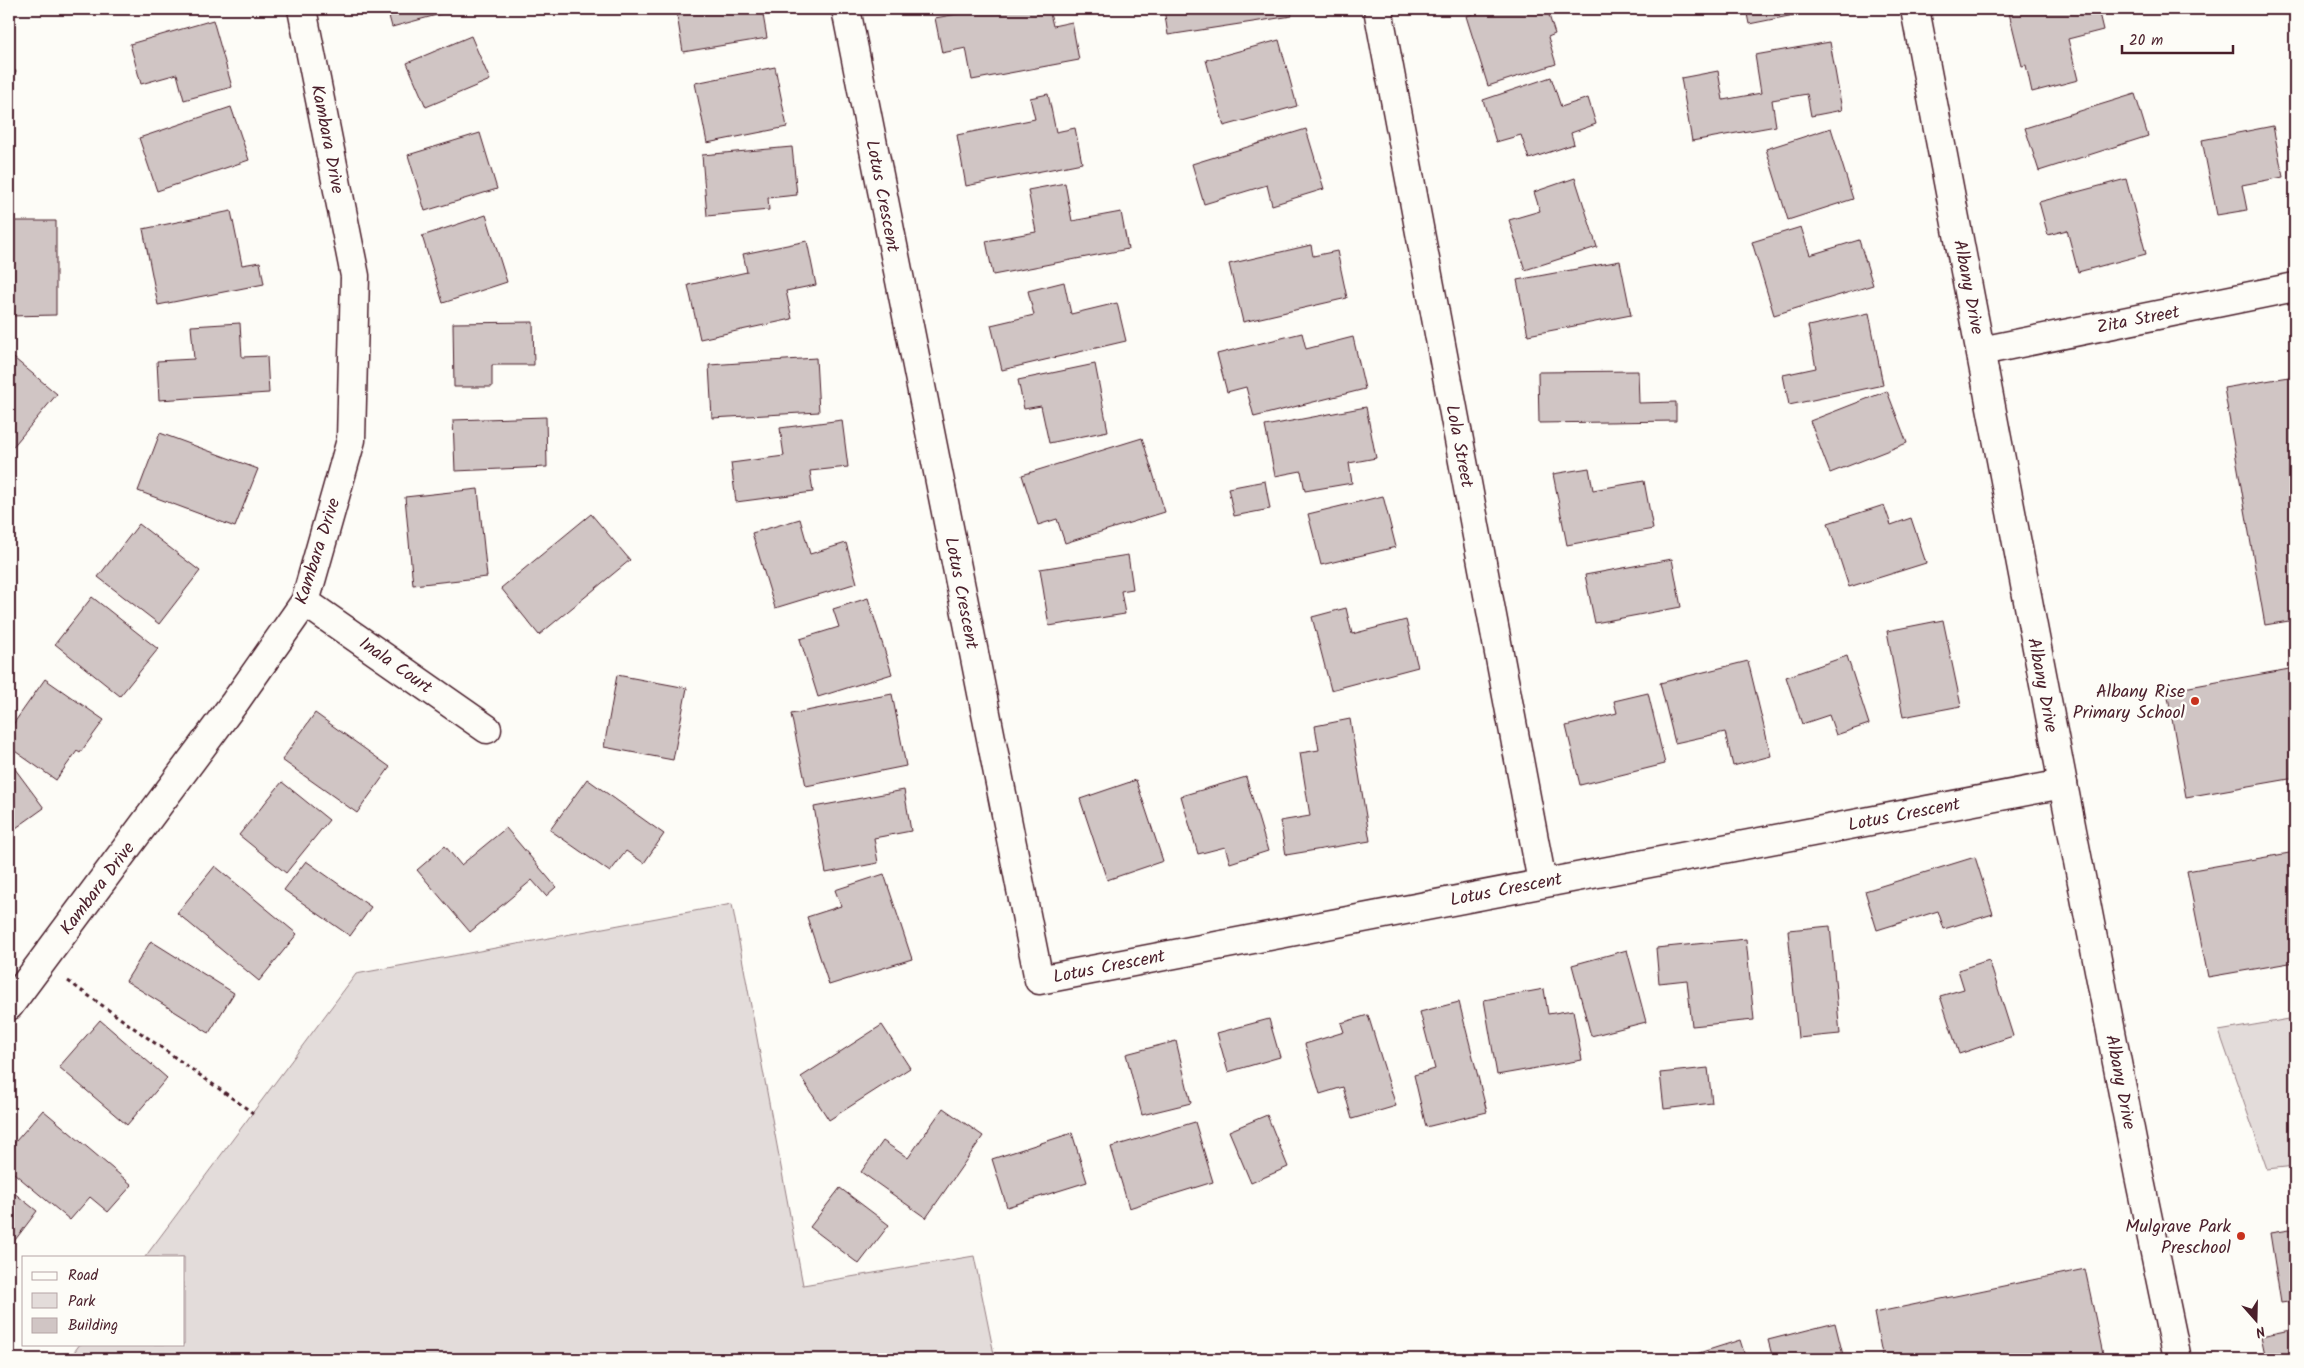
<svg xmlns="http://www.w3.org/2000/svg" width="2304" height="1368" font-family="Kalam,sans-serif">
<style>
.green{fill:#e3dcda;stroke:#967e82}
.building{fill:#d0c5c4;stroke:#4a1f2b}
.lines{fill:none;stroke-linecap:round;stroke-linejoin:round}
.street-casing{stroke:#4a1f2b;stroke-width:31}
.secondary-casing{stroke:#4a1f2b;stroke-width:31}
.path{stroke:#4a1f2b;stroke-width:3;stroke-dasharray:4 4;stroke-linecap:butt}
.street{stroke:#fdfcf7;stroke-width:28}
.secondary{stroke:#fdfcf7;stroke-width:28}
.poi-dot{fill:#c8321e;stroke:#fdfcf7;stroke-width:2}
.labels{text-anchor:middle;stroke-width:5;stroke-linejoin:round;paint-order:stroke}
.street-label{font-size:18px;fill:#4a1f2b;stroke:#fdfcf7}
.poi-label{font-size:18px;fill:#4a1f2b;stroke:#fdfcf7;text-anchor:end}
</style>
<rect width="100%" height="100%" fill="#fdfcf7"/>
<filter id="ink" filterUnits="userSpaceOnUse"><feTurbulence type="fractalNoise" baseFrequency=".02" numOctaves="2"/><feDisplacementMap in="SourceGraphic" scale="10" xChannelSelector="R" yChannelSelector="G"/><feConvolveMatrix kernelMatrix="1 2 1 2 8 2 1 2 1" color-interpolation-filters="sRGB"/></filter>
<g filter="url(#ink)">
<!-- green -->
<g class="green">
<polygon points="732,904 803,1285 974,1256 995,1359 69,1359 80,1344 184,1344 184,1257 145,1257 356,974"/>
<polygon points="2295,1018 2295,1166 2267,1169 2219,1031"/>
</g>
<!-- building -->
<g class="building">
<polygon points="387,9 459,9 392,27"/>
<polygon points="676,9 762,9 767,38 683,52"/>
<polygon points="985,9 1049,9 1053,26 1072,22 1079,60 972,80 966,48 942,53 935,18"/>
<polygon points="1164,9 1291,9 1292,16 1168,35"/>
<polygon points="1490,9 1547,9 1555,34 1548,37 1556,64 1488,86 1466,16"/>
<polygon points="1746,9 1814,9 1814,11 1749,24"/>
<polygon points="2008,9 2098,9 2103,30 2068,39 2078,80 2032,92 2026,65 2022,66"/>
<polygon points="213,20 232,87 184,100 177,74 141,84 130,44"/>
<polygon points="471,36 490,80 426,107 407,63"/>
<polygon points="1279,40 1297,106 1224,126 1206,60"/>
<polygon points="1830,42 1842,110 1811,116 1807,94 1772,100 1776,126 1692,141 1681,78 1718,71 1723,100 1761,93 1755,55"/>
<polygon points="775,67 787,127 707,143 695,83"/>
<polygon points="9,68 16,71 9,85"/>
<polygon points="1551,77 1561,107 1588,98 1596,124 1571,133 1574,144 1529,159 1521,135 1496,142 1483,100"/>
<polygon points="1048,94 1056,132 1075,128 1082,163 966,186 957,135 1035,119 1030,98"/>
<polygon points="2135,94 2148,136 2039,171 2025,128"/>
<polygon points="231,107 249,160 157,191 139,138"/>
<polygon points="2273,126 2283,177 2242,185 2247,210 2217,215 2202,140"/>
<polygon points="1831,128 1853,199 1788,220 1766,149"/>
<polygon points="1306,129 1324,189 1272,205 1267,185 1204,204 1192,164"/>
<polygon points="480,133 497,189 425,211 408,155"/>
<polygon points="792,147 797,195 768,198 769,210 707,216 702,155"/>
<polygon points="1575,178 1597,247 1525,270 1509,220 1540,211 1534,192"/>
<polygon points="2126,179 2146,254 2078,272 2067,230 2048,235 2039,202"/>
<polygon points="1065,183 1072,221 1121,212 1128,249 993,275 986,241 1036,232 1028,190"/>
<polygon points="231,211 242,265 260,262 264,284 158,305 143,229"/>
<polygon points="486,215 507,282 443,303 422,236"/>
<polygon points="9,221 56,221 56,315 9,316"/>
<polygon points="1801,227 1810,255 1859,240 1873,285 1774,315 1752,242"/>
<polygon points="807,241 816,285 786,291 792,319 700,339 688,285 747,272 743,254"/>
<polygon points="1311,245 1313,256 1337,251 1347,298 1243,322 1229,264"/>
<polygon points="1620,261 1631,315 1528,335 1517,280"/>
<polygon points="1064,282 1071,314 1117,303 1126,341 1002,370 991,325 1034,315 1028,291"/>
<polygon points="1869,313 1883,385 1789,405 1783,375 1816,368 1808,326"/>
<polygon points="533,322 534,365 492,365 492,387 454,387 453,323"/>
<polygon points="240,323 242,357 267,356 269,393 159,400 157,361 194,359 191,326"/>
<polygon points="1302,333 1306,349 1353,337 1365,389 1254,417 1246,387 1227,392 1217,354"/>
<polygon points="9,354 57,394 11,449 9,447"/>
<polygon points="816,358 819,412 712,418 709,365"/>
<polygon points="1095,364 1108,431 1049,443 1041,406 1024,409 1018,380"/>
<polygon points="1638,371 1639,403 1676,402 1676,421 1539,423 1538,372"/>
<polygon points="2295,376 2295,620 2265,625 2224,388"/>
<polygon points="1887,391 1907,443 1830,473 1810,421"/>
<polygon points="1366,407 1376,458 1349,463 1352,483 1305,491 1301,471 1275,476 1265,426"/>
<polygon points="546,417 547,467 455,471 453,420"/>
<polygon points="842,420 848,467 810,471 813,492 736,502 731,463 784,456 780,428"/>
<polygon points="160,433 258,469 235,527 138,491"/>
<polygon points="1142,438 1165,512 1065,543 1057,519 1038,525 1022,475"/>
<polygon points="1589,468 1593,490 1644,481 1653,529 1567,545 1553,474"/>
<polygon points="1265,481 1270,509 1234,516 1228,488"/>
<polygon points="478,489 487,577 413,585 405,497"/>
<polygon points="1383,496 1396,547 1321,565 1308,514"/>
<polygon points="1884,505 1891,525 1911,518 1926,563 1849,587 1828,523"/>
<polygon points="591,514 630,560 539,635 501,588"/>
<polygon points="800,519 810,554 846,543 857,583 775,608 752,533"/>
<polygon points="139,524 200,571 159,624 98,577"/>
<polygon points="1128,555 1133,589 1121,591 1125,614 1049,626 1040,569"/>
<polygon points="1672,559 1681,607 1595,623 1585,575"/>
<polygon points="92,597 158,649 120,696 55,644"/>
<polygon points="868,598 892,674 818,697 800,639 839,627 833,609"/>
<polygon points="1346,608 1352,634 1406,620 1418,667 1331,690 1312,617"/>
<polygon points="1943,620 1961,706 1903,717 1887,631"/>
<polygon points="1847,656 1869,724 1836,735 1829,715 1802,724 1786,677"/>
<polygon points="1748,661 1771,756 1733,766 1725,732 1675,743 1660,683"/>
<polygon points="2295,668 2295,778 2186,797 2167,691"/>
<polygon points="617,675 687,688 673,760 604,747"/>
<polygon points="45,679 104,720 80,753 77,751 56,780 9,747 9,730"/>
<polygon points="1648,693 1665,764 1580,785 1566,726 1617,713 1614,701"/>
<polygon points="892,694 906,766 806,786 791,714"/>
<polygon points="315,713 390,767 357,813 282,760"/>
<polygon points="1350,719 1370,841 1286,855 1280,821 1310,816 1300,753 1319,750 1315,726"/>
<polygon points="9,761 44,808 9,833"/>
<polygon points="1246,777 1268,851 1230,863 1225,847 1198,854 1181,796"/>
<polygon points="587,779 664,834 644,863 626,851 610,872 550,830"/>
<polygon points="1136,780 1163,861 1107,880 1080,799"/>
<polygon points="282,782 329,820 286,873 239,835"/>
<polygon points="904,790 911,831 874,838 878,863 826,873 814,807"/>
<polygon points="506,828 556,887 546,896 532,880 470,932 417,870 445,846 461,865"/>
<polygon points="2295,852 2295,962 2208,977 2187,871"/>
<polygon points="1975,857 1993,914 1944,929 1938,911 1877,930 1865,891"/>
<polygon points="306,861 371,907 350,936 284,890"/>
<polygon points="215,866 297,934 259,981 177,913"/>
<polygon points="884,874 912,959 829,985 807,917 841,906 835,890"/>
<polygon points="1830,926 1840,1034 1798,1038 1788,930"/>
<polygon points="1746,939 1754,1020 1692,1026 1687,980 1659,983 1656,948"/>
<polygon points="151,941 234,993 209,1033 126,981"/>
<polygon points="1627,950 1646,1022 1591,1036 1572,965"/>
<polygon points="1989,960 2013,1036 1959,1054 1940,996 1964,989 1958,970"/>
<polygon points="1544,989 1548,1014 1573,1010 1582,1060 1497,1075 1484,1000"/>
<polygon points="1459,1002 1487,1112 1426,1127 1414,1075 1435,1069 1420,1012"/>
<polygon points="1368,1015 1396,1106 1352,1119 1343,1087 1320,1094 1305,1044 1344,1032 1341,1023"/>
<polygon points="1269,1019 1280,1057 1228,1072 1217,1033"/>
<polygon points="100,1020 167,1078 127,1125 59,1067"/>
<polygon points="882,1025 910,1068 829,1120 801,1077"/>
<polygon points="1176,1041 1191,1103 1142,1115 1126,1054"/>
<polygon points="1708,1068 1712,1103 1664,1109 1660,1073"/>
<polygon points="943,1108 983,1136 926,1218 861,1172 883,1141 908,1158"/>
<polygon points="43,1110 132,1185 108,1212 90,1197 70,1220 9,1169 9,1149"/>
<polygon points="1267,1115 1288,1167 1251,1183 1229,1131"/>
<polygon points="1195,1122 1213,1182 1129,1208 1111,1147"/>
<polygon points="1072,1133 1087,1182 1007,1207 992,1159"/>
<polygon points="840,1188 889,1225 859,1264 810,1227"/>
<polygon points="9,1189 37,1211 9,1248"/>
<polygon points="2295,1229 2295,1301 2281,1303 2270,1233"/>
<polygon points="2085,1269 2104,1359 1883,1359 1874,1313"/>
<polygon points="1835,1323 1844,1359 1773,1359 1768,1340"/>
<polygon points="2295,1329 2295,1359 2266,1359 2261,1336"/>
<polygon points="1740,1340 1746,1359 1680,1359"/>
</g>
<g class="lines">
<!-- street casing -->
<g class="street-casing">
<g id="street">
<polyline points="846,9 1039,980 2063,784"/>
<polyline points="1378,9 1542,882"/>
<polyline points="1981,351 2295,287"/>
<polyline points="305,602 487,729"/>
<polyline points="9,1006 235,702 305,602 351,440 355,276 302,9"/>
</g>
</g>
<!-- secondary casing -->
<g class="secondary-casing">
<polyline id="secondary" points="1915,9 2063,784 2139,1176 2177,1359"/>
</g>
<!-- path -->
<polyline class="path" points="68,981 253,1113"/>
<!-- street -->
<use href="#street" class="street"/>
<!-- secondary -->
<use href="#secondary" class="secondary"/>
</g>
</g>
<!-- markers -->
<g class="poi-dot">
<circle cx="2195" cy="701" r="5"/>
<circle cx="2241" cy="1236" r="5"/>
</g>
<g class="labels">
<!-- street labels -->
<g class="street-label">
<text transform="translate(328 139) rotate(79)" y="6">Kambara Drive</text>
<text transform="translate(883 196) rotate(79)" y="6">Lotus Crescent</text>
<text transform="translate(1969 287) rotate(79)" y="6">Albany Drive</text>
<text transform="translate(2138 319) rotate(-11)" y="6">Zita Street</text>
<text transform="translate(1460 446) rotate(79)" y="6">Lola Street</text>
<text transform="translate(317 551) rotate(-72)" y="6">Kambara Drive</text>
<text transform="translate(962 593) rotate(79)" y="6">Lotus Crescent</text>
<text transform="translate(396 665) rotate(35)" y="6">Inala Court</text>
<text transform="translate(2043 685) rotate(79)" y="6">Albany Drive</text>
<text transform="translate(1904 814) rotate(-11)" y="6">Lotus Crescent</text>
<text transform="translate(97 888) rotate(-53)" y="6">Kambara Drive</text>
<text transform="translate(1506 889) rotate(-11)" y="6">Lotus Crescent</text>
<text transform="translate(1109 966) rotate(-11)" y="6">Lotus Crescent</text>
<text transform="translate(2121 1082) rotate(79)" y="6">Albany Drive</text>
</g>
<!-- poi labels -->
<g class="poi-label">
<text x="2185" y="697">Albany Rise<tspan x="2185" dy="21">Primary School</tspan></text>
<text x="2231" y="1232">Mulgrave Park<tspan x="2231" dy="21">Preschool</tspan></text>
</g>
</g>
<!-- margin -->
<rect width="2304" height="1368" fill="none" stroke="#fdfcf7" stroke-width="30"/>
<rect x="15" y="15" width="2274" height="1338" fill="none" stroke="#4a1f2b" stroke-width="2" filter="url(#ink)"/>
<!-- legend -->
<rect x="22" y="1256" width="162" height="90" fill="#fdfcf7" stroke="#b5a4a5"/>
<rect x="32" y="1272" width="25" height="8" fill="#fdfcf7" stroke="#b5a4a5"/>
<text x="68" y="1280" font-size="15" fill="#4a1f2b">Road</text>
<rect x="32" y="1293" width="25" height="15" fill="#e3dcda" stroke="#b5a4a5"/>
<text x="68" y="1306" font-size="15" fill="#4a1f2b">Park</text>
<rect x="32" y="1318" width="25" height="15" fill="#d0c5c4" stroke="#b5a4a5"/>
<text x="68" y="1330" font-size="15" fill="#4a1f2b">Building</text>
<!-- north arrow -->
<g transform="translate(2256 1320) rotate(160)" stroke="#fdfcf7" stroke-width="4" paint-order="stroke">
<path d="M0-4L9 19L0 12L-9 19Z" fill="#4a1f2b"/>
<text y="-8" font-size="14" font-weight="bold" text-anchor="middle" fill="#4a1f2b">N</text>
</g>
<!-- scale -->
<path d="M2122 45v8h111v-8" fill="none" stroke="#4a1f2b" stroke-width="2.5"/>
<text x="2129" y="45" font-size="15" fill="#4a1f2b" stroke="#fdfcf7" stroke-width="4" paint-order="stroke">20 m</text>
</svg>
